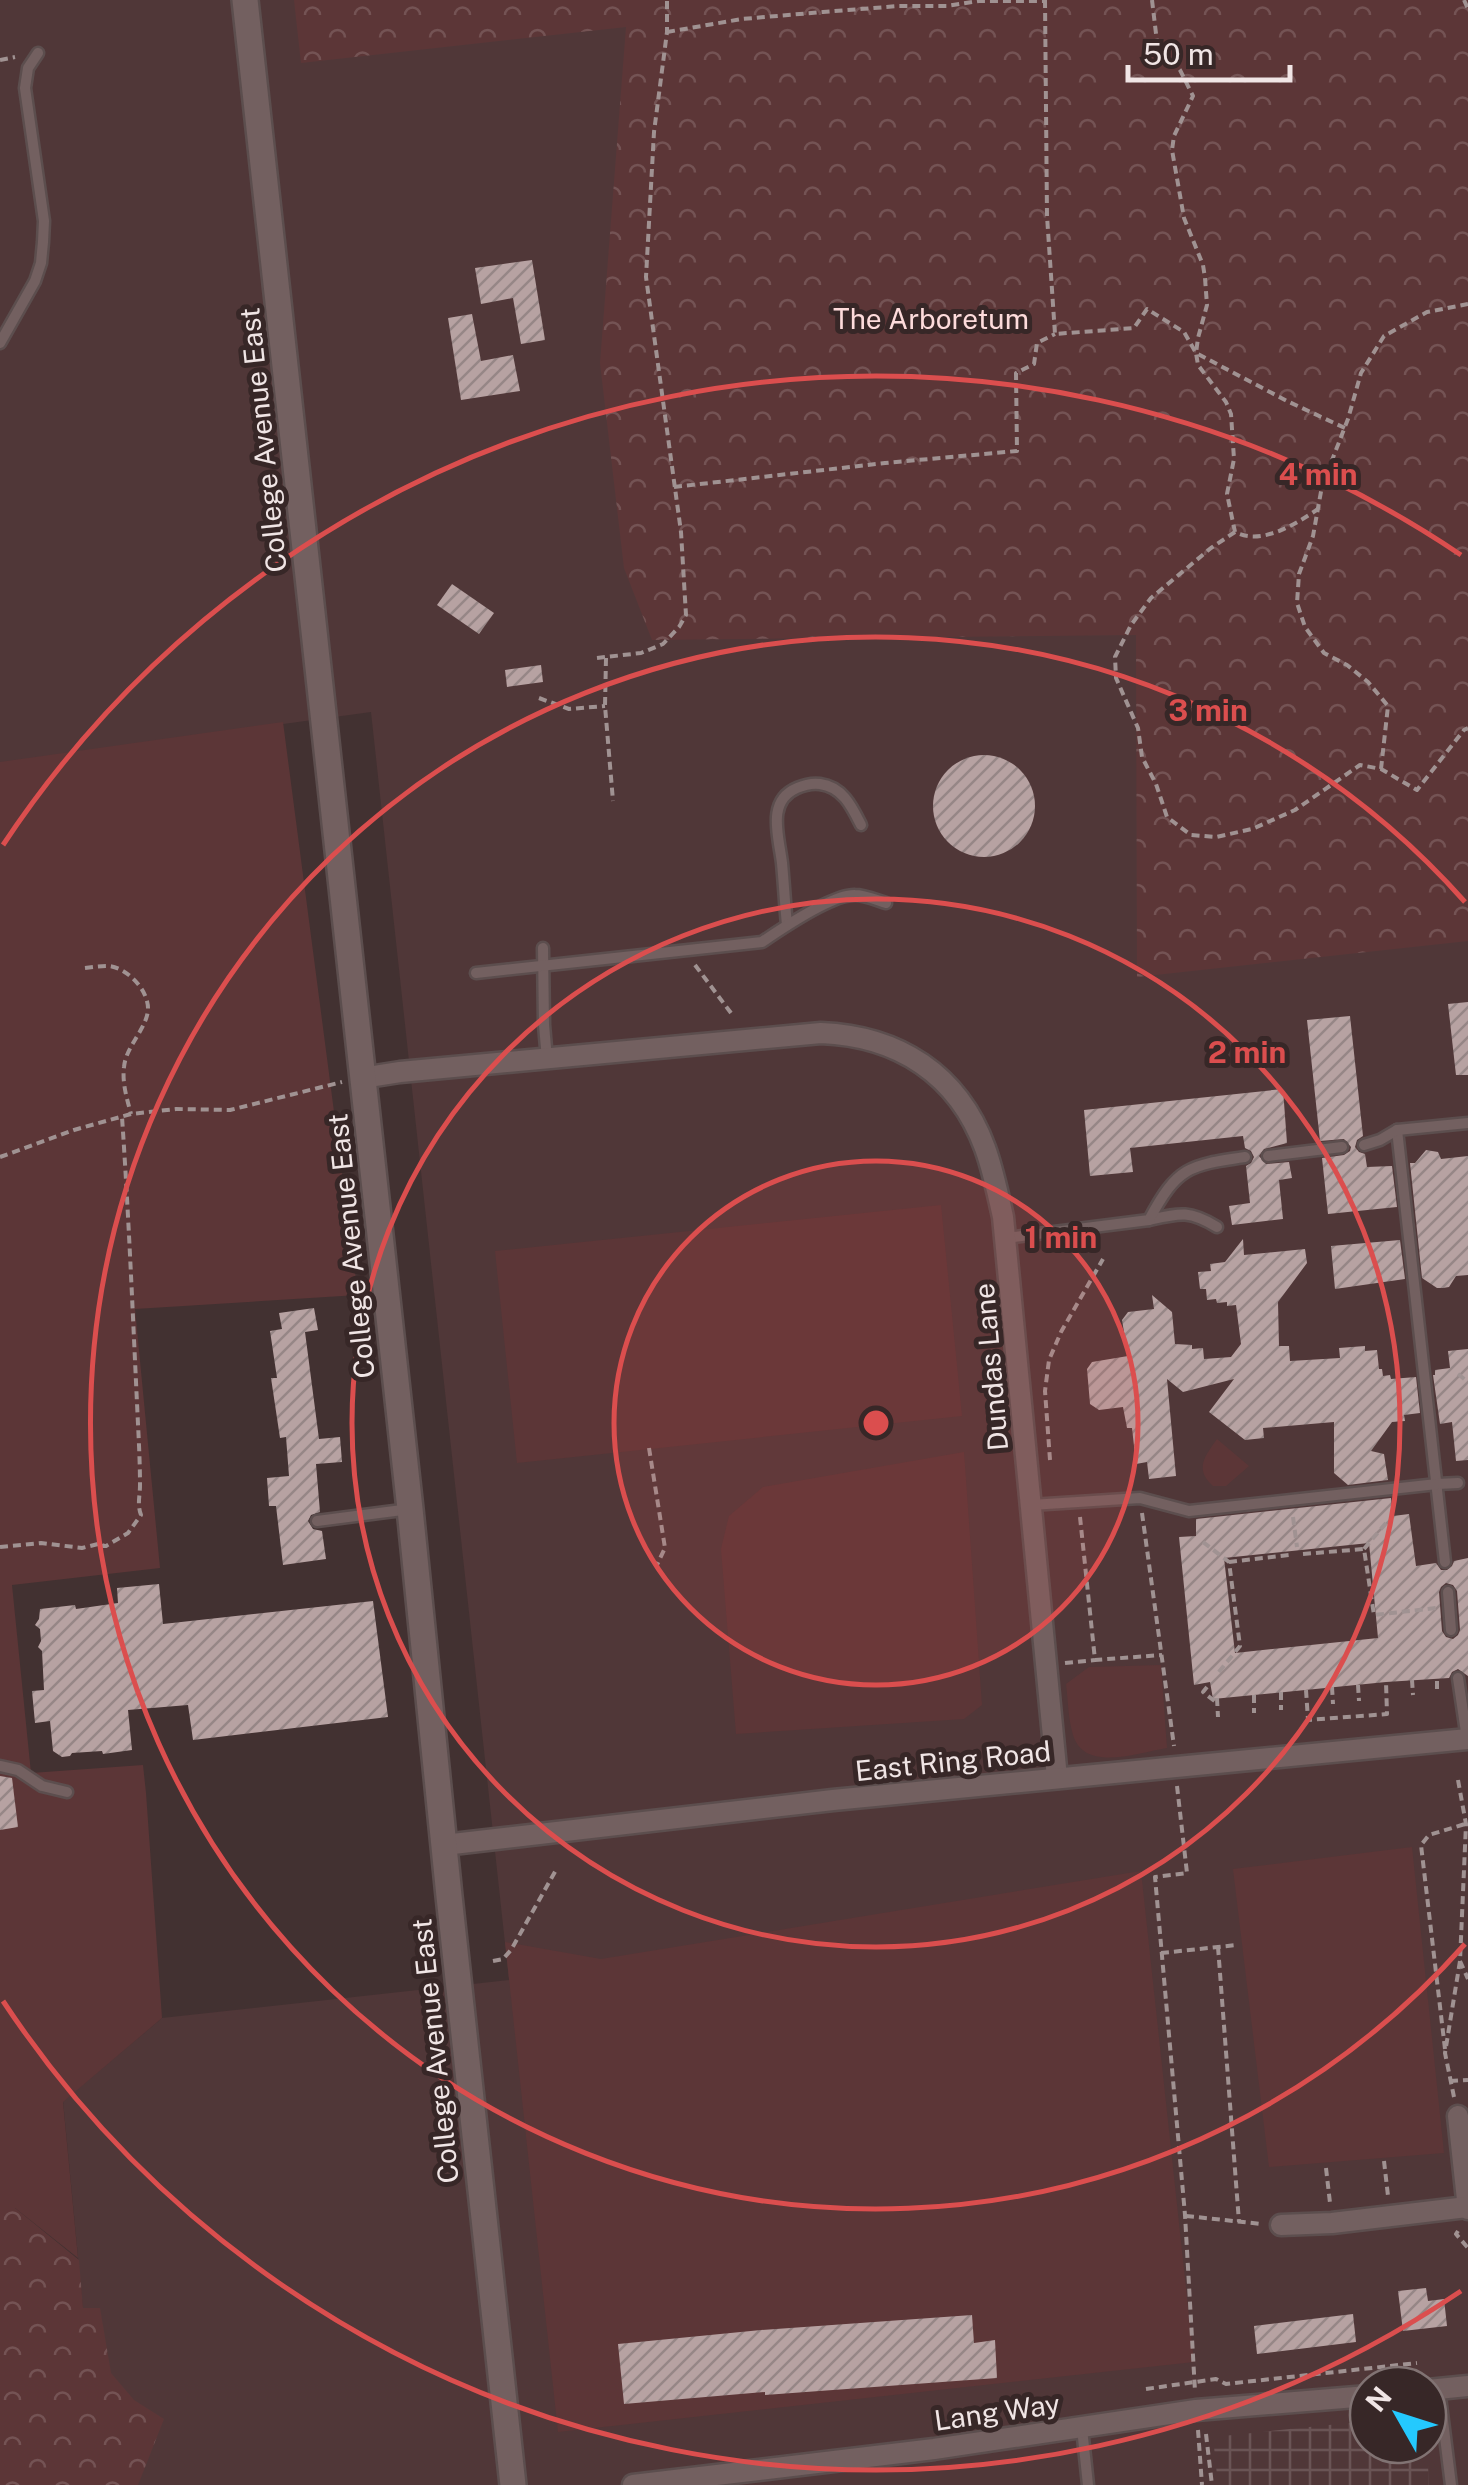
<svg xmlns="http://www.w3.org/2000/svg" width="1468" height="2485" font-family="'Public Sans',sans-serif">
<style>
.built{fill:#503738;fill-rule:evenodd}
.industrial{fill:url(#industrial-grid)}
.green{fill:#5c3637}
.forest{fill:url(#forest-crowns)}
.building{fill:url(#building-hatch);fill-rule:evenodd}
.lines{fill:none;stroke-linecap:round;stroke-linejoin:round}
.lane-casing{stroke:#5c4e4e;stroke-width:15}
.street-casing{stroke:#5c4e4e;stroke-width:25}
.secondary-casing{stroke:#5c4e4e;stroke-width:30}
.path{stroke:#a09292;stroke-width:4;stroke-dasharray:8 5;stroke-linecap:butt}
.lane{stroke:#736060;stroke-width:10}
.street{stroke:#736060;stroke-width:20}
.secondary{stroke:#736060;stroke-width:25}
.ring{fill:none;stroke:#db4e4e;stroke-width:5}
.labels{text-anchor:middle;stroke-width:10;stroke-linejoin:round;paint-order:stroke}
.park-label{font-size:28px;fill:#fddbdb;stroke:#372727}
.street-label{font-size:28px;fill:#f0e5e5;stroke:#372727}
.centre{fill:#db4e4e;stroke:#372727;stroke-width:5}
.ring-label{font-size:30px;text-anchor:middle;font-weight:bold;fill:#db4e4e;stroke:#372727;stroke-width:10;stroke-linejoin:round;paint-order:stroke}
</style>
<defs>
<pattern id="industrial-grid" width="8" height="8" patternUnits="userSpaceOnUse" patternTransform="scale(2.5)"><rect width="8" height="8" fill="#503738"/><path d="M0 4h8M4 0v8" fill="none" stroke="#6a5455"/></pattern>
<pattern id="forest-crowns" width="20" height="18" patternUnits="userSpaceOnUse" patternTransform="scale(2.5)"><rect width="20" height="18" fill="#5c3637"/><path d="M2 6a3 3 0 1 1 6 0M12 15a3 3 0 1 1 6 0" fill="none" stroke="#745354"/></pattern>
<pattern id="building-hatch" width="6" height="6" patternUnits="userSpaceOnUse" patternTransform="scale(2.5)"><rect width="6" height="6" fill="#b7a2a2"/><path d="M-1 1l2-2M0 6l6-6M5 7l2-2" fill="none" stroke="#968686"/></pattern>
</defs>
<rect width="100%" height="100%" fill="#423131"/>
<!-- built -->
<path class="built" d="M0 0H1468V2485H94L83 2309 63 2101 162 2018 509 1980 371 712 0 763ZM1368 2385H1428V2445H1368Z"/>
<!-- industrial -->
<polygon class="industrial" points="1368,2421 1368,2445 1427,2445 1429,2485 1218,2485 1213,2437"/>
<!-- green -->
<g class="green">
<polygon points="283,722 358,1295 135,1309 160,1568 12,1585 31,1773 143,1765 146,1793 162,2018 63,2102 78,2258 15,2208 0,2211 0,762"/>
<polygon points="941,1205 962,1416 517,1463 495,1251"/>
<path d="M1217 1439 1249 1466 1226 1486H1213C1194 1469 1205 1456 1217 1439Z"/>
<polygon points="964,1452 982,1705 964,1719 736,1734 721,1549 729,1516 763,1487"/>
<path d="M1161 1665 1167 1748C1136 1753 1081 1774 1072 1731 1068 1716 1068 1699 1066 1684L1089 1667Z"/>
<polygon points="1412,1847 1444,2153 1269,2167 1233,1869"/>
<polygon points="1141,1871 1194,2362 558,2432 505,1942 601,1959"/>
</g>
<!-- forest -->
<g class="forest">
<polygon points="294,0 1468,0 1468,941 1137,977 1136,635 652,640 624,568 600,363 626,27 301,63"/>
<polygon points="0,2206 15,2208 79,2260 83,2308 100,2308 111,2373 134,2400 164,2419 138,2485 0,2485"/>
</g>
<!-- building -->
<g class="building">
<polygon points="532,260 545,340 521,344 513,298 481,304 475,268"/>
<polygon points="472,314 481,361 513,355 520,391 461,400 448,318"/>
<polygon points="452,584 494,613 479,634 437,605"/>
<polygon points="541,665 543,682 507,687 505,670"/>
<circle cx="984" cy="806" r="51"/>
<polygon points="1468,1002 1468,1075 1456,1075 1448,1004"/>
<polygon points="1350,1016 1363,1136 1357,1140 1355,1147 1359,1152 1365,1154 1367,1167 1392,1166 1397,1207 1328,1214 1322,1158 1344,1155 1350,1151 1351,1147 1344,1139 1320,1141 1307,1020"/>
<polygon points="1283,1089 1287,1143 1264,1149 1259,1156 1266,1164 1289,1162 1292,1178 1279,1180 1283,1219 1232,1225 1229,1206 1250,1203 1246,1166 1251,1163 1254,1157 1251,1151 1245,1148 1243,1136 1130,1148 1133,1172 1090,1176 1084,1110"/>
<polygon points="1426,1150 1438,1152 1441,1159 1468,1156 1468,1275 1456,1276 1449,1287 1443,1288 1437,1288 1422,1278 1410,1163 1415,1163"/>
<polygon points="1243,1239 1244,1255 1305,1249 1307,1263 1278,1302 1279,1346 1289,1346 1290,1361 1340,1358 1339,1348 1365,1346 1365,1351 1377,1350 1379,1369 1382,1369 1383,1376 1390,1375 1391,1379 1416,1377 1420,1413 1404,1415 1405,1421 1392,1422 1371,1451 1384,1454 1388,1480 1348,1485 1334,1473 1334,1422 1263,1428 1264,1438 1245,1440 1209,1412 1234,1379 1183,1392 1167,1379 1176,1476 1149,1479 1147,1462 1136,1464 1132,1428 1127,1428 1123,1407 1099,1410 1090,1404 1087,1369 1092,1362 1128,1356 1122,1320 1128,1312 1154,1309 1152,1295 1172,1312 1175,1344 1192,1345 1192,1349 1203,1348 1204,1359 1231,1357 1241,1344 1236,1305 1227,1306 1227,1302 1217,1303 1216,1299 1207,1300 1206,1289 1200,1289 1198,1272 1211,1271 1210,1264 1225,1262"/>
<polygon points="1400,1240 1405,1279 1335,1289 1331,1246"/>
<polygon points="314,1308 318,1330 305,1332 319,1439 340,1437 342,1462 316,1464 320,1512 311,1515 308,1521 313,1529 322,1531 326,1559 283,1565 276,1506 269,1506 267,1478 289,1476 286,1437 280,1438 271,1378 277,1378 270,1331 282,1329 279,1313"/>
<polygon points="1468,1349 1468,1460 1456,1461 1452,1422 1440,1424 1433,1375 1435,1375 1435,1370 1450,1368 1448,1351"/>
<path d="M1391 1498 1393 1516 1409 1514 1416 1566 1436 1563 1441 1570H1447L1452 1566 1454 1561 1468 1558V1676L1458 1669 1452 1672 1449 1678 1386 1682 1213 1699 1210 1682 1194 1685 1179 1537 1196 1536V1519ZM1369 1543 1378 1638 1235 1653 1224 1558ZM1446 1583 1453 1585 1457 1591 1460 1630 1458 1635 1453 1639 1446 1637 1442 1631 1439 1592 1441 1587Z"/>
<polygon points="159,1584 163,1624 373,1601 388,1717 193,1740 188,1705 128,1710 132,1750 103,1754 102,1751 72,1753 70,1756 62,1757 53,1751 50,1721 35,1723 32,1691 44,1690 42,1651 38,1647 41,1641 40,1629 35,1625 39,1619 40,1609 75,1605 76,1609 118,1603 117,1588"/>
<polygon points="0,1776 12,1778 18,1827 0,1830"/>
<polygon points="1426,2288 1428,2301 1444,2299 1447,2326 1403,2331 1398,2291"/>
<polygon points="1353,2314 1356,2342 1257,2354 1254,2326"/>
<polygon points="972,2315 974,2343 995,2340 997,2378 765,2395 765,2392 624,2404 618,2344 761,2330"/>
</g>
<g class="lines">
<!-- lane casing -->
<g class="lane-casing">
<g id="lane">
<polyline points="0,343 35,281 41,263 43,242 44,221 25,88 28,68 38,53"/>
<path d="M787 925C785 905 784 884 782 863 779 837 766 801 797 788 804 785 813 783 820 784 843 787 852 807 861 825"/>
<polyline points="543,948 544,1025 547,1059"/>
<path d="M476 973 762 942C781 929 833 894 855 895 865 895 876 900 886 903"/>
<polyline points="1397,1130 1445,1562"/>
<polyline points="1364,1145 1380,1140 1397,1130 1468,1123"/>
<polyline points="1268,1156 1342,1147"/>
<path d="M1149 1220C1180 1213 1189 1210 1217 1227"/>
<path d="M1006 1238 1149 1220C1177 1167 1189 1165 1245 1157"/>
<polyline points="1031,1505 1140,1498 1189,1511 1437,1484 1458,1483"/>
<polyline points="317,1521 410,1509"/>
<polyline points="1448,1592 1451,1630"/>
<polyline points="1458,1678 1467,1739"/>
<polyline points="0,1766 18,1770 42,1786 67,1792"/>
<polyline points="1439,2389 1451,2485"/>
<polyline points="1082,2428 1088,2485"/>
</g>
</g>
<!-- street casing -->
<g class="street-casing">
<g id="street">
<path d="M362 1078 400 1072 821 1033C898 1036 958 1074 985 1148 993 1170 998 1194 1003 1217L1057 1778"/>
<polyline points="444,1845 833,1800 1468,1739"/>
<polyline points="1458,2116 1468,2209"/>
<polyline points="1281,2225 1332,2223 1467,2207"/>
<polyline points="1428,2390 1468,2386"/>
<polyline points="633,2485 934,2449 1196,2410 1368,2396"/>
</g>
</g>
<!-- secondary casing -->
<g class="secondary-casing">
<polyline id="secondary" points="245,0 410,1509 449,1896 513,2485"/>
</g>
<!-- path -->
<g class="path">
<polyline points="1045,0 1047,216 1055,334 1134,328 1147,309 1184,332 1196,353 1287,401 1345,428"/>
<path d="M1152 0 1157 42 1180 70 1193 96 1174 136 1172 150 1184 218 1203 265 1205 278 1207 305 1198 338 1196 353 1198 365 1226 402 1231 414 1234 459 1227 494 1235 532C1261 546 1296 524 1318 509"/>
<polyline points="1464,0 1468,9"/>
<polyline points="667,32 742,19 823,12 899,6 947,6 979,1 1045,1"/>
<polyline points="0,60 15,57"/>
<polyline points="674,487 885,463 1017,451 1016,373 1034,364 1037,343 1055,334"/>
<polyline points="1235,532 1211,548 1151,598 1131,625 1115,657 1116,678 1138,728 1142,757 1156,784 1167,817 1191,835 1216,837 1252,829 1295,810 1360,765 1381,769 1417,790 1464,730 1468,728"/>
<polyline points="597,658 641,653 663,644 679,627 686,615 681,532 646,277 654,132 667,32 667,0"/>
<polyline points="606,658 605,706 613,801"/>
<polyline points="539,698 569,709 605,706"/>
<polyline points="1381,769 1388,706 1368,682 1347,665 1324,653 1305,627 1297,603 1299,574 1313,536 1322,486 1348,419 1361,373 1384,336 1427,312 1468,304"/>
<polyline points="695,965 731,1013"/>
<path d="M85 968C93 967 101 966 109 966 127 968 149 990 148 1010 146 1030 126 1046 124 1067 122 1083 127 1099 131 1114"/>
<polyline points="0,1157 74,1130 131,1114 176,1109 230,1110 342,1082"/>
<polyline points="1458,1374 1468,1382"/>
<polyline points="649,1448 665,1548 656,1567"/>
<polyline points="1050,1460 1045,1391 1049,1360 1061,1332 1103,1259"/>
<polyline points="1142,1513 1174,1746"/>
<polyline points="1080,1517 1095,1660 1162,1655"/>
<polyline points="1293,1517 1297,1547"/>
<polyline points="1203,1542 1229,1562 1240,1646 1218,1673"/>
<path d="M0 1547 41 1543 82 1548 102 1543 103 1546H106L128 1533 141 1515C137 1504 140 1496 140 1485 140 1465 139 1444 138 1424 133 1321 129 1219 122 1117"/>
<polyline points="1364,1549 1386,1523"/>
<polyline points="1303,1554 1364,1549 1374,1615 1436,1608"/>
<polyline points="1229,1562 1289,1555"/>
<polyline points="1065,1663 1095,1660"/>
<polyline points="1412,1680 1413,1695"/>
<polyline points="1437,1681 1437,1692"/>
<polyline points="1358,1685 1359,1701"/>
<polyline points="1207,1687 1203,1692 1217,1703"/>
<polyline points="1332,1687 1333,1704"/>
<polyline points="1306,1690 1308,1720 1387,1714 1386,1682"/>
<polyline points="1281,1692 1281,1710"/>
<polyline points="1254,1695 1254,1713"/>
<polyline points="1217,1698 1218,1717"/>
<polyline points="1177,1786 1187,1873 1155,1877 1185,2215 1195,2391"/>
<polyline points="1218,1947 1239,2222"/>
<polyline points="1161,1953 1237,1945"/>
<polyline points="493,1961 503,1959 511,1950 556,1870"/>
<polyline points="1460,1961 1468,1979"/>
<polyline points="1445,2049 1421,1845 1429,1835 1465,1824"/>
<polyline points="1450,2081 1468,2080"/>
<polyline points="1454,2097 1445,2053 1460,1961 1466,1824 1458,1780"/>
<polyline points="1384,2161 1388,2196"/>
<polyline points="1326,2168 1330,2203"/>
<polyline points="1186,2216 1262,2224"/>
<polyline points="1458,2231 1456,2234 1468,2248"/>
<polyline points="1146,2389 1216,2379 1226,2384 1417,2363"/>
<polyline points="1198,2430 1202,2485"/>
<polyline points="1206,2434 1212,2485"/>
</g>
<!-- lane -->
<use href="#lane" class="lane"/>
<!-- street -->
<use href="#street" class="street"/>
<!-- secondary -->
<use href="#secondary" class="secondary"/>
</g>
<!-- distance rings -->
<circle cx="876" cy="1423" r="262" fill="#db4e4e" fill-opacity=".12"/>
<g class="ring">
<circle cx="876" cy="1423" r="262"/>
<circle cx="876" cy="1423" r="524"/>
<path d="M1465 1944A786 786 0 1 1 1465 902"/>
<path d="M1461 2291A1047 1047 0 0 1 3 2001M3 845A1047 1047 0 0 1 1461 555"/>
</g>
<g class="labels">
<!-- park labels -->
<g class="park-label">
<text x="931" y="329">The Arboretum</text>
</g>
<!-- street labels -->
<g class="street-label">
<text transform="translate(263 440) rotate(-96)" y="10">College Avenue East</text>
<text transform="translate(351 1246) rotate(-96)" y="10">College Avenue East</text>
<text transform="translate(991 1367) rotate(-95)" y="10">Dundas Lane</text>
<text transform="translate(953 1761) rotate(-6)" y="10">East Ring Road</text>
<text transform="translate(435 2051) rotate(-96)" y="10">College Avenue East</text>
<text transform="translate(997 2412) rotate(-8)" y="10">Lang Way</text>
</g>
</g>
<circle cx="876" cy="1423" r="15" class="centre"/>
<g class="ring-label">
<text x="1318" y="485">4 min</text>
<text x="1208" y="721">3 min</text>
<text x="1247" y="1063">2 min</text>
<text x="1061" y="1248">1 min</text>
</g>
<!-- north arrow -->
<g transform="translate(1398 2415) rotate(309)"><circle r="48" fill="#372727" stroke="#817373" stroke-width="2.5"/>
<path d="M0-8L18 38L0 25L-18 38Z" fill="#24c9fe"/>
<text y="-15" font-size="28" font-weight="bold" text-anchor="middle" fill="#f0e5e5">N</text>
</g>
<!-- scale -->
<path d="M1128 65v15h162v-15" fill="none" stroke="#f0e5e5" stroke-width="5"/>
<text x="1143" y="65" font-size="30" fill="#f0e5e5" stroke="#372727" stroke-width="8" paint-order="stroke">50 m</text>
</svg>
